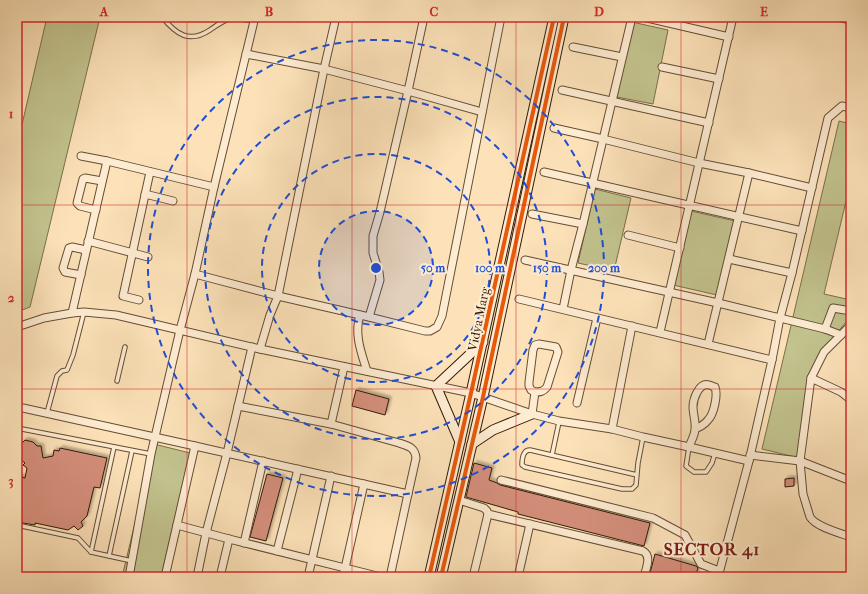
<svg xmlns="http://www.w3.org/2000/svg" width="868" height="594" font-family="'IM FELL French Canon',serif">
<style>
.green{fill:#c2c38e;stroke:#7a6f4a}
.building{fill:#d58f7b;stroke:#311b06;filter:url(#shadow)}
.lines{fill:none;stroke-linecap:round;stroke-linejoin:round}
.service-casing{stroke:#644d33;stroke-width:5.5}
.minor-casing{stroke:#644d33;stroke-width:9}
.secondary-casing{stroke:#311b06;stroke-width:11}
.service{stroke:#feecd2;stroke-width:3.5}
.minor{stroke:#feecd2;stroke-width:7}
.secondary{stroke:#feecd2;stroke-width:9}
.cycleway-casing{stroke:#feecd2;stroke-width:6}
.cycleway{stroke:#e8590c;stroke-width:4}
.grid{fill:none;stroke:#d62828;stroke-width:1;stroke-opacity:0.55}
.ring{fill:none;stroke:#1d4ed8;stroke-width:2;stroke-dasharray:7 5}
.labels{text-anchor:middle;stroke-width:4;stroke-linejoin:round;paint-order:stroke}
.street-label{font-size:13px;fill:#311b06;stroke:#feecd2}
.district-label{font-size:17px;font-weight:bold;letter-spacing:1px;fill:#7a1f14;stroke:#feecd2}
.centre{fill:#1d4ed8;stroke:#feecd2;stroke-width:2}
.ring-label{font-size:12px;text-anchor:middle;font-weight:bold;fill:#1d4ed8;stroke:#feecd2;stroke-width:4;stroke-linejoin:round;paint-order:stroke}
.neatline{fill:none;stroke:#d62828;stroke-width:1.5}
.grid-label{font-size:13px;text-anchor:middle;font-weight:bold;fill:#d62828}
</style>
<defs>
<filter id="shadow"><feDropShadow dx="2.5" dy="-2.5" stdDeviation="1" flood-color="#0004"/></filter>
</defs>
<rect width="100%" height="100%" fill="#fde2b9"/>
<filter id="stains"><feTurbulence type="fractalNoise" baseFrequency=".005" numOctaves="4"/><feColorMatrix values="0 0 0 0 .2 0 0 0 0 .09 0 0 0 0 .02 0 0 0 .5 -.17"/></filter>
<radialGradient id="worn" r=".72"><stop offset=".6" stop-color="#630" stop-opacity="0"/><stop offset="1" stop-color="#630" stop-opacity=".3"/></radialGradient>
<!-- green -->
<g class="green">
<polygon points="47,17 100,17 30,307 17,312 17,146"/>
<polygon points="632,22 668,30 653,104 617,97"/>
<polygon points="839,121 851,124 851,180 824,294 851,300 851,316 817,357 803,459 762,449"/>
<polygon points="595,189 631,198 614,271 578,263"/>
<polygon points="691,211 735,221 717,295 673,285"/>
<polygon points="154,444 190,453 161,577 122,577"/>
</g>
<!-- building -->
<g class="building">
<polygon points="356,390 389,399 385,415 352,406"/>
<polygon points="25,440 33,442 37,446 41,446 43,458 53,456 54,450 59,451 60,448 107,458 100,488 94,487 87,516 81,522 83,526 78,530 74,526 68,530 35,523 35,525 17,522 17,476 25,478 27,468 23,465 25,463 20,459 21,456 19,452 22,443"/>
<polygon points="474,463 492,468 489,480 497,483 500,485 650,523 644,546 518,514 518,512 466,497"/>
<polygon points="267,474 283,478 266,541 250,537"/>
<polygon points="794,478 794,486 785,487 785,479"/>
<polygon points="655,554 696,566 698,568 695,577 649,577"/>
</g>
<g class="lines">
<!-- service casing -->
<g class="service-casing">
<g id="service">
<path d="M162 17C176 34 189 44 210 30 216 26 222 21 229 19 237 17 245 20 254 21"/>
<polyline points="117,381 125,347"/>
<polyline points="47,413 57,376 62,371 67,370 73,355 84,312"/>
<polyline points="17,432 22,429 151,454"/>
<polyline points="689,447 686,466 694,472 706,472 712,463 715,453"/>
<polyline points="552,455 559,422"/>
<path d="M637 475 530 450C523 450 522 458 522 465L525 467 622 489H632L636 485 638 463 643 437"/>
<polyline points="17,525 78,538 91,552 132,561"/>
<polyline points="91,552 114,447"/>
<polyline points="109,556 132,451"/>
</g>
</g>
<!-- minor casing -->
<g class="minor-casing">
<g id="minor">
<polyline points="643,17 729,37"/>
<polyline points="837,17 851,20"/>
<polyline points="573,47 622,57"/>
<polyline points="246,54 324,69 408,91 482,112"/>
<polyline points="662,67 719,79"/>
<polyline points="562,90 709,123"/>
<polyline points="554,128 603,139 699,163 749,173 812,188"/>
<polyline points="81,156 107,161 214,187"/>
<polyline points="544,172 802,231"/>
<polyline points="145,194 173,201"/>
<polyline points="96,210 80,206 77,203 83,179 85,178 102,181"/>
<polyline points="532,214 583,224"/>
<polyline points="628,235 680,248"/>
<polyline points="88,241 148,257"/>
<polyline points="729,259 792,273"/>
<polyline points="525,260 718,303 825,329 833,308 851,311"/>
<polyline points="195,274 278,296 369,317 425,331 430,331 437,327 442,316 501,17"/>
<polyline points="81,275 65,272 63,268 69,248 72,247 86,250"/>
<polyline points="519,299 772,360"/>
<polyline points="139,300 123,296 150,172"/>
<polyline points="563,309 571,270 583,224 632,17"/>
<polyline points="72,313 107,161"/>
<path d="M360 315C354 334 361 352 367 371"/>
<polyline points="369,317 380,280 379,272 373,253 373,236 380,212 408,91 424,17"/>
<polyline points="17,327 44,318 72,313 84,312 116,315 260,349 471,393 532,414 559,421 612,429 643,437 689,447 749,461"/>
<polyline points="825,329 841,335"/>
<polyline points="660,332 733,17"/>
<polyline points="708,344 749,173"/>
<polyline points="260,349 270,315 278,296 324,69 336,17"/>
<polyline points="811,378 824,352 851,325"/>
<path d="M851 400 841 392 811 378 800 461 803 494 810 517C816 527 840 533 851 537"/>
<polyline points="577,403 597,318"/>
<path d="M23 408 195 446 408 494 416 458C415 447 408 446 399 443L331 424 238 406"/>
<path d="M532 414 535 392 531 390 529 386V382L533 350 535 345 539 344 556 347 558 352 547 387C543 392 540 392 535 392"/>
<polyline points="331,424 344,367"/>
<polyline points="612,429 632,326"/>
<path d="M689 447C691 441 695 435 695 429 696 422 693 414 693 407 693 399 699 382 709 385 710 385 714 387 715 387 718 395 714 414 708 420 705 424 700 427 695 429"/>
<polyline points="750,455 800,461 851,481"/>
<polyline points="501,480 653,518 685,535 701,564 719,571"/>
<path d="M459 500 484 508 487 511 488 514 643 551C652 556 646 568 644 577"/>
<polyline points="177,525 229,539 381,577"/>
<polyline points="244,543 263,461"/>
<polyline points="277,551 298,469"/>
<polyline points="129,577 151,454 180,330 195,274 214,187 255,17"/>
<polyline points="165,577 195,446"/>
<polyline points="197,577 206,533 227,453 252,347"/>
<polyline points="220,577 229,539"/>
<polyline points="308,577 331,476"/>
<polyline points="343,577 364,484"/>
<polyline points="390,577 408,494"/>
<polyline points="473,577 488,514"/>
<polyline points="518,577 530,524"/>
<polyline points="718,577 749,461 772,360 780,318 792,273 828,118 842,106 851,108"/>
</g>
</g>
<!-- secondary casing -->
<g class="secondary-casing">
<g id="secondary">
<polyline points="460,442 436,386 483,342"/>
<polyline points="472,444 493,430 532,414"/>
<polyline points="429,577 471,393 554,17"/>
<polyline points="441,577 483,397 564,17"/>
</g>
</g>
<!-- service -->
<use href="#service" class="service"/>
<!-- minor -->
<use href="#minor" class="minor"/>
<!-- secondary -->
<use href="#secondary" class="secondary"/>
<!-- cycleway casing -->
<g class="cycleway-casing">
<g id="cycleway">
<polyline points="429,577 471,393 554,17"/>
<polyline points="441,577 483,397 564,17"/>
</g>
</g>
<!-- cycleway -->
<use href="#cycleway" class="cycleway"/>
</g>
<!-- grid -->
<path class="grid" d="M187 17V577M352 17V577M516 17V577M681 17V577M17 205H851M17 389H851"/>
<!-- distance rings -->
<circle cx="376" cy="268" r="57" fill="#1d4ed8" fill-opacity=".12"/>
<g class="ring">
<circle cx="376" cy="268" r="57"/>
<circle cx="376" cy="268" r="114"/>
<circle cx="376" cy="268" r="171"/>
<circle cx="376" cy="268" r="228"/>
</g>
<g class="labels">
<!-- street labels -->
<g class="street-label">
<text transform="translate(478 319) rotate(-78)" y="5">Vidya Marg</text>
</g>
<!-- district labels -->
<g class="district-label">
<text x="712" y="555">SECTOR 41</text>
</g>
</g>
<circle cx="376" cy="268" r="6" class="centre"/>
<g class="ring-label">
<text x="433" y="272">50 m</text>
<text x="490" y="272">100 m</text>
<text x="547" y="272">150 m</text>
<text x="604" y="272">200 m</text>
</g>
<!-- margin -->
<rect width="868" height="594" fill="none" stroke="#fde2b9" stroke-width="44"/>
<rect x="22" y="22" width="824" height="550" class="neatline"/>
<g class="grid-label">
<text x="104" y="16">A</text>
<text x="269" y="16">B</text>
<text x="434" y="16">C</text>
<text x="599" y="16">D</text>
<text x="764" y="16">E</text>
<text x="11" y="118">1</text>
<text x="11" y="302">2</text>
<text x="11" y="485">3</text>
</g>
<rect width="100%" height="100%" filter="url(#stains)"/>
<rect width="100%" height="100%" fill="url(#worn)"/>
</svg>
